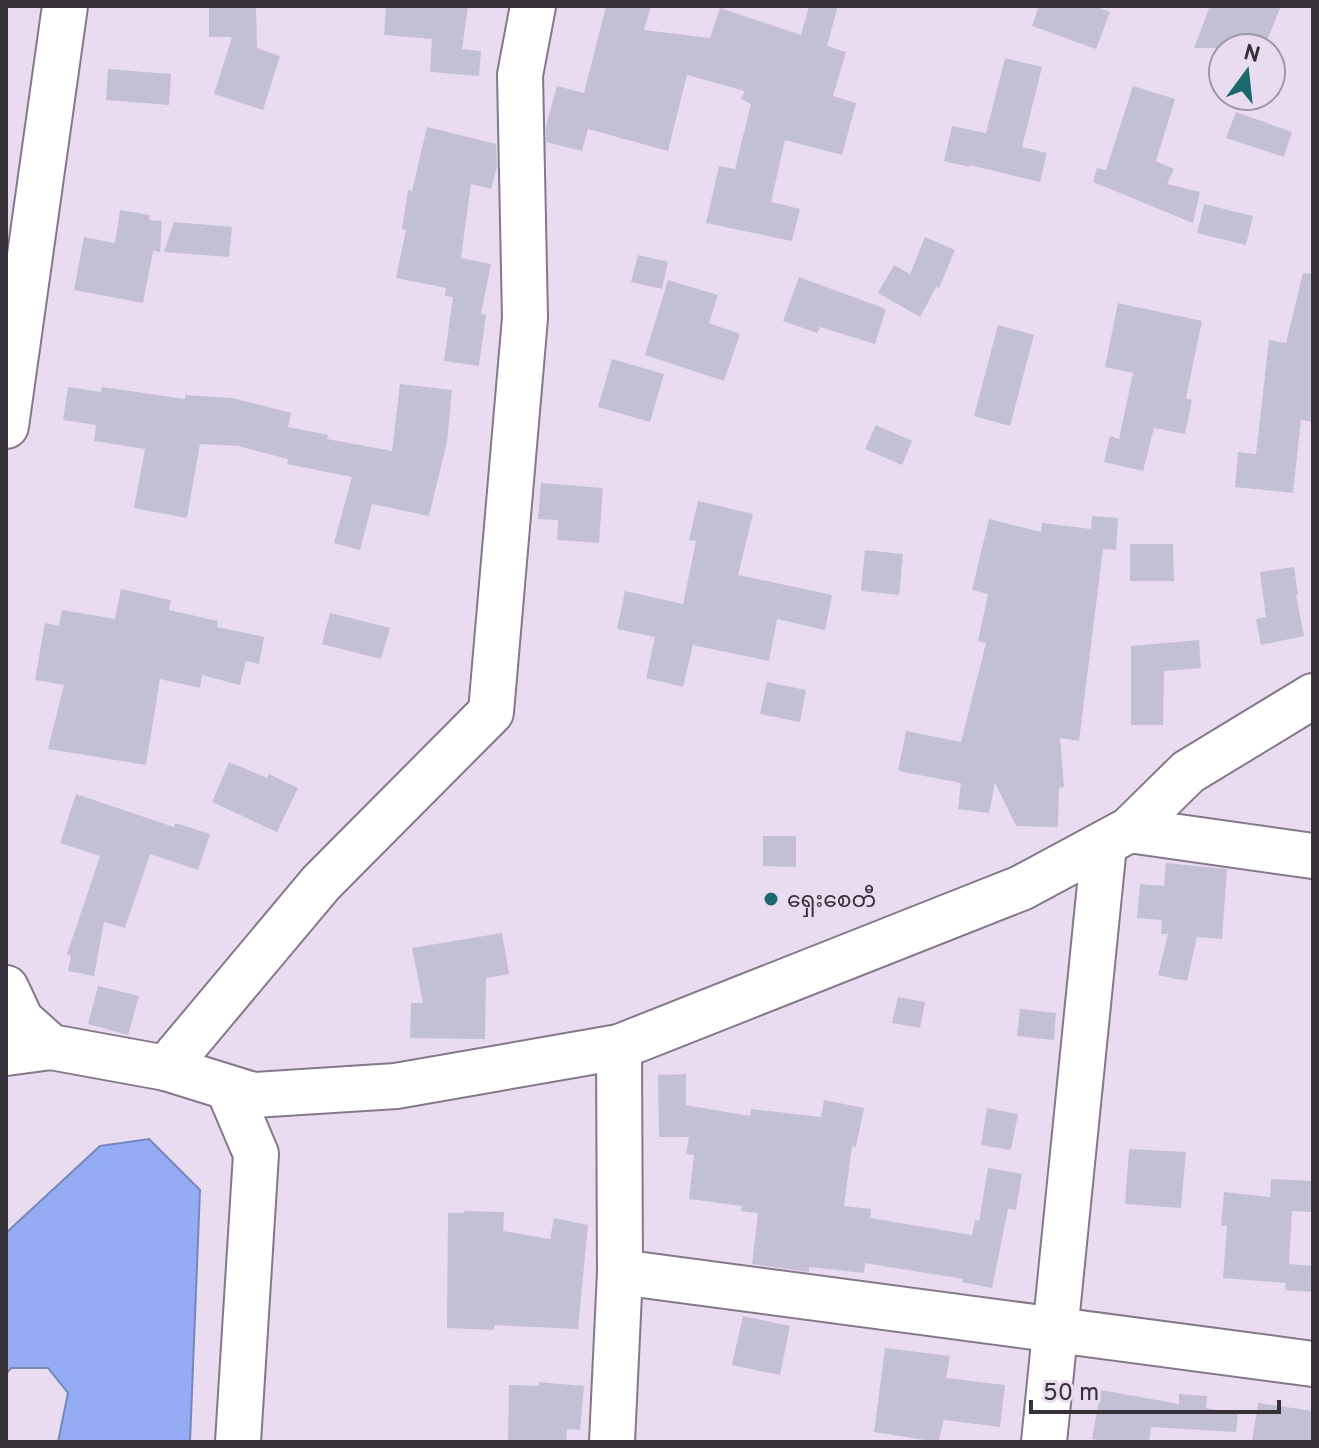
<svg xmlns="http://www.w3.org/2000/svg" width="1319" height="1448" font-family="Overpass,'Noto Sans Myanmar',sans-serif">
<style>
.water{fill:#93acf3;stroke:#7787bb;stroke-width:2}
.building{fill:#c3c0d6}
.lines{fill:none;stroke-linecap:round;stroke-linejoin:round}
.minor-casing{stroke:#84788a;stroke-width:48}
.minor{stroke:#fff;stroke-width:44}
.poi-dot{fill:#1b686d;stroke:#e9dcf0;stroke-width:3}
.labels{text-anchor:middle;stroke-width:6;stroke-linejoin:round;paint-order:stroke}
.poi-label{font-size:22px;fill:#363139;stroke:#e9dcf0;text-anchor:start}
</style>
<rect width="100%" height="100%" fill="#e9dcf0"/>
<!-- water -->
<polygon class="water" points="149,1139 200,1190 190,1442 58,1442 68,1393 48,1368 11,1368 6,1374 6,1233 100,1146"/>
<!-- building -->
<g class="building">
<polygon points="209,6 256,6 257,48 280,56 263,110 214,94 232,37 209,37"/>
<polygon points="386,6 468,6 462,49 481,51 479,76 430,72 432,39 384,35"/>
<polygon points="606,6 651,6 644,30 710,38 720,8 801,35 809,6 838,6 827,46 846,52 833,96 856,103 842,155 785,140 771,202 800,209 792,241 706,223 719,166 735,169 751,104 741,99 745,91 687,75 668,151 588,129 582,151 546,142 546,125 557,86 584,93"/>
<polygon points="1039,6 1094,6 1110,12 1096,49 1032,26"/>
<polygon points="1210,6 1281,6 1264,48 1194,48"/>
<polygon points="1005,58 1042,67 1022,147 1047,153 1040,182 970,165 970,167 944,161 952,126 986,133"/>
<polygon points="108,69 171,74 169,105 106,100"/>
<polygon points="1133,86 1175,99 1156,161 1174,169 1167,184 1200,192 1193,223 1093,182 1097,168 1106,170"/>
<polygon points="1236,112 1292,132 1284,157 1226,138"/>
<polygon points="427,127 496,144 497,167 491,189 471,184 461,258 491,264 481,314 486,315 479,366 444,361 453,297 445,296 446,288 396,278 406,230 402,229 408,190 412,191"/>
<polygon points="1204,204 1253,216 1246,245 1197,233"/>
<polygon points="120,210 150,215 149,220 162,221 160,252 153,251 143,303 74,290 84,237 115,243"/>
<polygon points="174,222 232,227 229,257 164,252"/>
<polygon points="925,237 955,250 939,288 936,287 920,317 878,293 894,265 910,274"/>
<polygon points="638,255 668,262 662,289 631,282"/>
<polygon points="1303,273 1313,274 1313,422 1301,420 1293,493 1235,487 1238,452 1256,454 1269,340 1286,343"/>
<polygon points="799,277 886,309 875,344 820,327 817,333 783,321"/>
<polygon points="668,280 718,295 709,323 740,334 724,381 645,355"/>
<polygon points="1118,303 1202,321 1186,398 1192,400 1185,434 1154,428 1143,471 1104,462 1110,436 1119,439 1133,373 1105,367"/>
<polygon points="998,325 1034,335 1010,426 974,416"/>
<polygon points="612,359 664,374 650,422 598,407"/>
<polygon points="400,384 452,390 447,442 429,516 372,504 360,550 334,543 352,477 287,464 288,459 238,446 200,444 187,518 134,508 145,449 94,441 96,425 63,420 68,387 101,392 102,387 185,399 185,395 232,398 291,413 288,427 328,435 327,439 392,451"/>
<polygon points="876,425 912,441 902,465 865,449"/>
<polygon points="541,483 603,488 599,543 557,540 558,520 538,519"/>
<polygon points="698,501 753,514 738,575 832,595 825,630 777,619 769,661 693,645 683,687 646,678 655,637 617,629 625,591 683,604 696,541 689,540"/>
<polygon points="1092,516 1118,518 1116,550 1103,549 1079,741 1060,738 1064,787 1059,788 1058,827 1016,826 995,783 989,813 958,809 961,783 898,771 906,731 961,742 986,643 978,641 988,594 972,590 989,519 1041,532 1042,523 1091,529"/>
<polygon points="1130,544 1173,544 1174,581 1130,581"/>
<polygon points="865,550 903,554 899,595 861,591"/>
<polygon points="1294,567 1298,595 1296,595 1304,636 1261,645 1256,619 1266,617 1260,572"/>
<polygon points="121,589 171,600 169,610 218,621 217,627 264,637 259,664 246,661 240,685 202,675 200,688 160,679 146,765 48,749 64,685 35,680 45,623 59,626 62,610 115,619"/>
<polygon points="330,613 390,628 381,659 322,644"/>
<polygon points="1199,640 1201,668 1164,671 1163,725 1131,725 1131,646"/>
<polygon points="767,682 806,690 800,722 760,714"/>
<polygon points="229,762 267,778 269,774 298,788 277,832 212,802"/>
<polygon points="76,794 174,827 175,823 210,834 198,870 150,854 125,928 104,922 94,976 68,971 71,956 67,954 100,856 60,843"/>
<polygon points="763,836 796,836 796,867 763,866"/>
<polygon points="1166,863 1227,869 1222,939 1197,937 1187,981 1158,975 1168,934 1161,934 1162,920 1137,918 1140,884 1164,886"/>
<polygon points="502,933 509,974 486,978 485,1039 410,1038 411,1003 423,1003 412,948"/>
<polygon points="98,986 139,996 128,1035 88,1024"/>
<polygon points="898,997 925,1002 920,1028 892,1023"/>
<polygon points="1020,1009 1056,1013 1054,1040 1017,1036"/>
<polygon points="686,1074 686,1105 750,1116 751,1109 821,1117 824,1100 864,1108 856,1147 852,1146 844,1206 871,1209 870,1218 972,1235 975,1220 979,1221 988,1168 1022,1174 1016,1210 1008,1209 992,1288 962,1282 963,1279 865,1263 864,1273 809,1267 809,1272 752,1264 758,1213 741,1211 742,1206 689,1199 694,1155 686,1154 689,1137 659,1137 658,1075"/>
<polygon points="987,1108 1018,1114 1011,1150 981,1145"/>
<polygon points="1129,1149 1186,1152 1181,1208 1125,1204"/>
<polygon points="1271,1179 1313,1181 1313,1212 1292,1211 1289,1264 1313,1266 1313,1292 1285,1290 1286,1283 1223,1278 1227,1226 1221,1226 1224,1192 1270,1197"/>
<polygon points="464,1211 504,1212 503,1231 550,1239 554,1218 588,1225 578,1329 494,1325 494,1330 447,1328 448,1213 464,1213"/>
<polygon points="743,1316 790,1326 780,1375 732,1365"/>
<polygon points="885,1348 950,1356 946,1378 1005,1385 1000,1427 944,1420 938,1442 874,1432"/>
<polygon points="539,1382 584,1386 580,1430 567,1429 566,1442 508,1442 509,1385 539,1386"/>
<polygon points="1101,1390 1179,1404 1179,1394 1207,1396 1206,1408 1238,1414 1236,1432 1151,1427 1149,1442 1110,1442 1092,1439"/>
<polygon points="1258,1403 1313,1411 1313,1442 1252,1442"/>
</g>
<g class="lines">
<!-- minor casing -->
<g class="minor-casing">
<g id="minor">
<polyline points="6,426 65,6"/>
<polyline points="1129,830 1313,856"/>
<polyline points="6,988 21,1020 51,1047 166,1068 253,1095 396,1086 619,1047 1021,888 1129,830 1188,772 1313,696"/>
<polyline points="6,1053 51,1047"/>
<polyline points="166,1068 321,883 491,712 525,318 520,75 533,6"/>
<polyline points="228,1088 256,1154 238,1442"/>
<polyline points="620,1272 1313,1364"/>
<polyline points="612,1442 620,1272 619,1047"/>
<polyline points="1044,1442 1104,845"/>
</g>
</g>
<!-- minor -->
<use href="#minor" class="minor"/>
</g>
<!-- markers -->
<circle class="poi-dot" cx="771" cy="899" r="8"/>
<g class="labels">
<!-- poi labels -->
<g class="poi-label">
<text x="787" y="907">ရှေးစေတီ</text>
</g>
</g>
<!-- border -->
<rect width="1319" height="1448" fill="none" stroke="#363139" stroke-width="16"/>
<!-- north arrow -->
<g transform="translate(1247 72) rotate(15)"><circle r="38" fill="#e9dcf0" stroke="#a198a7" stroke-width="2"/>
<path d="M0-6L14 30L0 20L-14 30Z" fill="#1b686d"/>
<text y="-12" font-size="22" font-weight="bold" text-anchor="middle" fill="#363139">N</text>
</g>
<!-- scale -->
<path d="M1031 1400v12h248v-12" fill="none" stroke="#363139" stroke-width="4"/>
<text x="1043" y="1400" font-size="24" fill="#363139" stroke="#e9dcf0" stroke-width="6" paint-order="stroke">50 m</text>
</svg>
